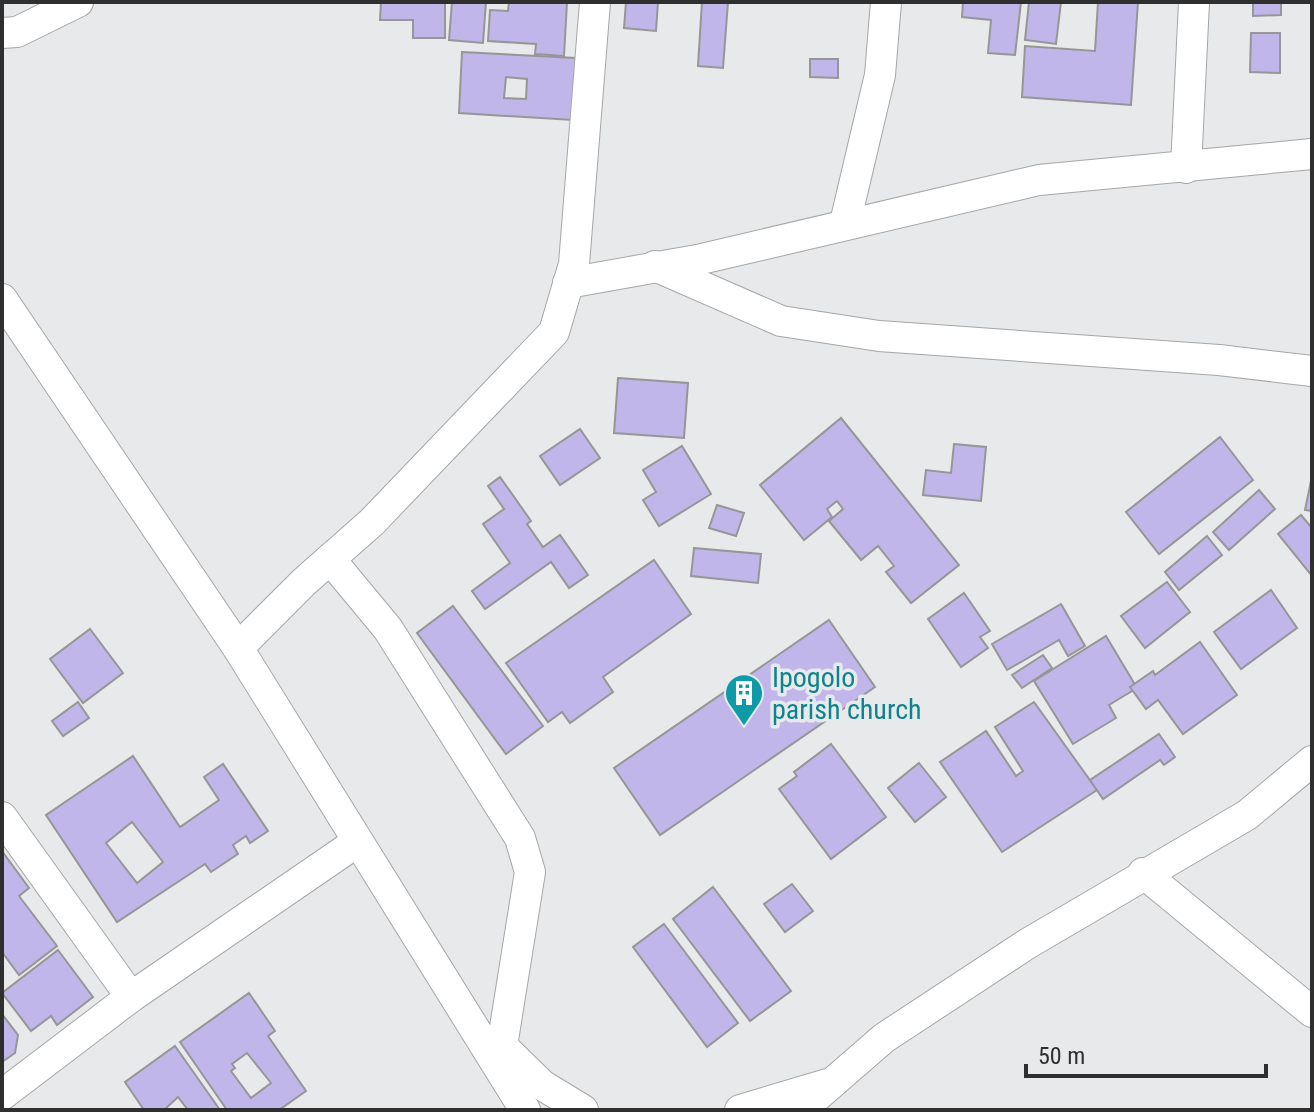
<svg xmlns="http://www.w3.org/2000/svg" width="1314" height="1112" font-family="'Roboto Condensed',sans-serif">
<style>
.building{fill:#c1b6e9;stroke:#969697;stroke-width:2;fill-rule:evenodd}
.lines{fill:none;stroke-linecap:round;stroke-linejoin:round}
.street-casing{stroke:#a5a6a7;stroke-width:32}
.street{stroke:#fff;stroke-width:30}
.labels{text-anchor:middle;stroke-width:7;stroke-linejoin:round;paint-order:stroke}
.culture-label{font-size:28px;fill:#0d838f;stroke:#e8e9ea;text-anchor:start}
</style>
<rect width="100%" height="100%" fill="#e8e9ea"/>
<!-- building -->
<g class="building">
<polygon points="381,2 445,2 445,38 413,38 413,20 380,20"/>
<polygon points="452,2 486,2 483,43 449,40"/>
<polygon points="509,2 567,2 564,56 535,54 536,44 488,41 490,10 508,11"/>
<polygon points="626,2 658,2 656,31 624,28"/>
<polygon points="702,2 728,2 723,68 698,66"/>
<polygon points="963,2 1021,2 1015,55 988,53 991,20 962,17"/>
<polygon points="1029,2 1061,2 1056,44 1025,40"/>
<polygon points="1098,2 1138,2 1131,105 1022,97 1025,46 1095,51"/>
<polygon points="1253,2 1281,2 1281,15 1253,16"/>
<polygon points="1251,33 1280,33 1280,73 1250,72"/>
<path d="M462 52 576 58 573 120 459 113ZM506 77 527 79 526 99 504 98Z"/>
<polygon points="810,59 838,59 838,78 810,77"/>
<polygon points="618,378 688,383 684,438 614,433"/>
<polygon points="841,418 959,565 911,603 886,572 894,566 878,546 861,560 829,521 843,509 837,501 827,509 832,517 804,540 760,485"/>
<polygon points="580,429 600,458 560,485 540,456"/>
<polygon points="1220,437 1253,480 1159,554 1126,512"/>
<polygon points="954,444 986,447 981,501 923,495 926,470 951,473"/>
<polygon points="682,446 711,494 659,526 643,500 656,492 643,470"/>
<polygon points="1312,476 1312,511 1305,510"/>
<polygon points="500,477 531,521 527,524 543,547 560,535 588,575 569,588 551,562 485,609 472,591 510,563 483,524 504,509 488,486"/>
<polygon points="1259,490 1275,509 1229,550 1213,532"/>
<polygon points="717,505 744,513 736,536 709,528"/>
<polygon points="1301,515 1312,528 1312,576 1278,534"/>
<polygon points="1207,536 1222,555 1179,590 1165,572"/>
<polygon points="694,548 761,554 758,583 691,576"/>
<polygon points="654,560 691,614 603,677 613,692 570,723 562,712 548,722 506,663"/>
<polygon points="1167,582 1190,612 1145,648 1121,616"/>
<polygon points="1271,590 1297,628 1241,669 1214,632"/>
<polygon points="964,593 990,631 980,637 988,648 961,667 928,619"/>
<polygon points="1061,604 1085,646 1068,656 1059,640 1007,670 992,644"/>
<polygon points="453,606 543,726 506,754 417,633"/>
<polygon points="829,620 875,687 660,835 614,768"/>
<polygon points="90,629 123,673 83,703 50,659"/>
<polygon points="1106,636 1137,688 1109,705 1116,718 1073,744 1034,681"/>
<polygon points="1200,642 1237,695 1183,734 1158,700 1146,709 1130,687 1153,671 1155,675"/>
<polygon points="1043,655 1052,668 1022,688 1012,675"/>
<polygon points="78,702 89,718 63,736 52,721"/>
<polygon points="1034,702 1097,790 1002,852 940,762 986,731 1016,776 1023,771 995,727"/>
<polygon points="1159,734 1175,757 1164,765 1160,760 1103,799 1090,780"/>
<polygon points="831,744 886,817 831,859 779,789 797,776 794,772"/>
<path d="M133 756 180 827 219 800 204 777 223 764 268 831 250 843 246 836 233 845 238 854 211 872 205 864 117 922 46 815ZM132 822 163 862 137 883 106 843Z"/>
<polygon points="919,763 946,797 915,822 888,788"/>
<polygon points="2,851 29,888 19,896 57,946 19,975 2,952"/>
<polygon points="792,884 813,911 785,932 764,904"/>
<polygon points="713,887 791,991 750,1021 673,919"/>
<polygon points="664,924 738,1023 707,1047 633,947"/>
<polygon points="58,950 93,997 57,1025 51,1016 31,1031 2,993"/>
<path d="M249 993 275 1031 268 1036 306 1091 279 1110H227L180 1042ZM247 1053 271 1083 251 1098 231 1071 235 1068 232 1064Z"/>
<polygon points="2,1014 18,1035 15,1053 2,1062"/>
<polygon points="175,1046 220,1110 188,1110 178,1097 164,1110 144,1110 125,1082"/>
</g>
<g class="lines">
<!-- street casing -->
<g class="street-casing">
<g id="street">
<polyline points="2,33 17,32 78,2"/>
<polyline points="1186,168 1194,2"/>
<polyline points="845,223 880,75 886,2"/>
<polyline points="655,266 781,321 879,336 1219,360 1312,371"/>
<polyline points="568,283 697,260 1039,180 1312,154"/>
<polyline points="2,299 238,648 525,1110"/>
<polyline points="330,559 388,629 520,838 530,872 502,1046"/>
<polyline points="238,648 304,582 372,522 554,332 574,264 595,2"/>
<polyline points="2,817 131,997"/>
<polyline points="1143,873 1312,1012"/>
<polyline points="494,1043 502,1046 542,1085 583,1110"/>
<polyline points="2,1095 131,997 357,842"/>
<polyline points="740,1110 827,1084"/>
<polyline points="801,1110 884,1038 1027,944 1247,815 1312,761"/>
</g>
</g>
<!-- street -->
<use href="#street" class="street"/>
</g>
<!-- icons -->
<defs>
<g id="building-pin" transform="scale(2)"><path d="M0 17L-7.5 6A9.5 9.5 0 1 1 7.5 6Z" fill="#0f9aa8" stroke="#e8e9ea"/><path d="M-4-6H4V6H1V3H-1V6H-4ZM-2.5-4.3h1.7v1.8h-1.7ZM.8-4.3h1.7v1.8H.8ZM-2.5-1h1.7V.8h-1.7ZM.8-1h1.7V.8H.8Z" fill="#fff"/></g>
</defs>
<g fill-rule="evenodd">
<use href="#building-pin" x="744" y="693"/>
</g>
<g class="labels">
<!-- culture labels -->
<g class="culture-label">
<text x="772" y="687">Ipogolo<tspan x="772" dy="32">parish church</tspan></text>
</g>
</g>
<!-- border -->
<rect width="1314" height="1112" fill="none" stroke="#2f2f2f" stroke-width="8"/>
<!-- scale -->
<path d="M1026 1064v12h240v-12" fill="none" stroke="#2f2f2f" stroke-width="4"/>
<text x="1038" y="1064" font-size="24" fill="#2f2f2f" stroke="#e8e9ea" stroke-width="6" paint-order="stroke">50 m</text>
</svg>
